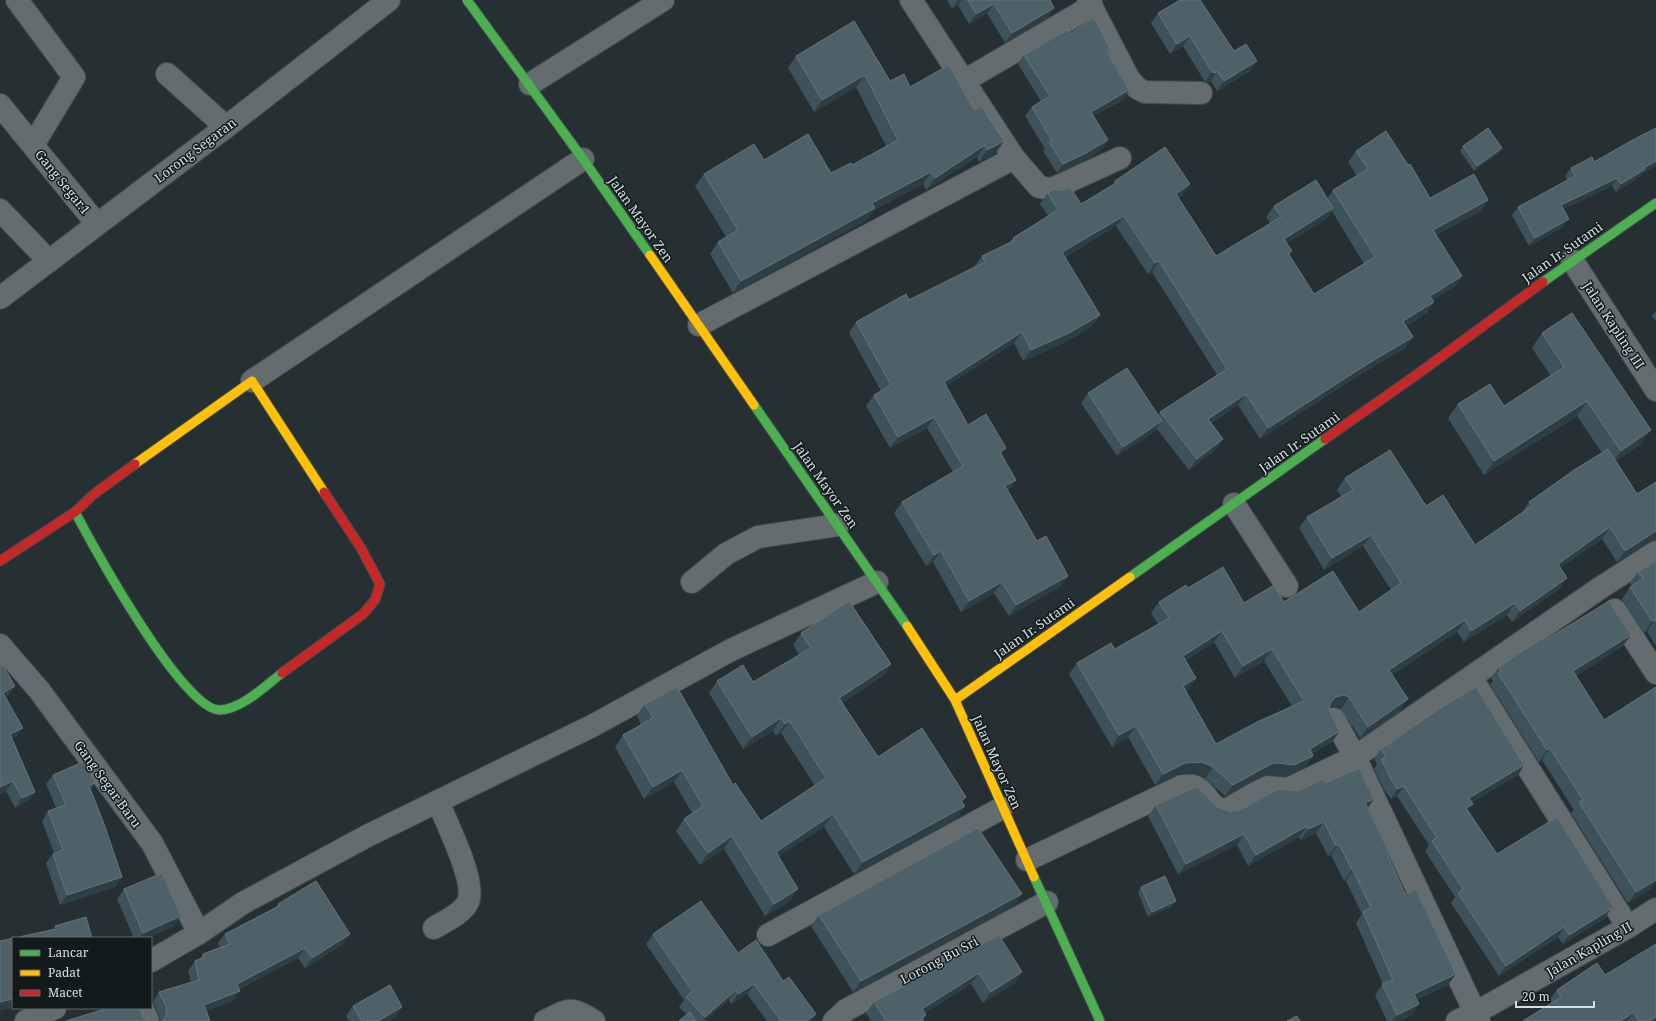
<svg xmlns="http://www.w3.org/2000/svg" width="1656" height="1021" font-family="'Noto Serif',serif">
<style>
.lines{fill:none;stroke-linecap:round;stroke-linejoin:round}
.street-casing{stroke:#434c4e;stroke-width:24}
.fast-casing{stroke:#434c4e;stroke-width:11}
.slow-casing{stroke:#434c4e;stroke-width:11}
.jam-casing{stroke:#434c4e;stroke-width:11}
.street{stroke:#646c6e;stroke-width:22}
.fast{stroke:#4caf50;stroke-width:9}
.slow{stroke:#ffc107;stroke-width:9}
.jam{stroke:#c62828;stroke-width:9}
.wall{fill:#3d525a;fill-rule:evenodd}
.shaded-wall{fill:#2d3e44}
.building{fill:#4e6169;stroke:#63757c;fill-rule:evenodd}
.labels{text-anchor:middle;stroke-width:3;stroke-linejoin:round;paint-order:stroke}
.street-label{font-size:13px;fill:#d4e0e2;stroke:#121a1c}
</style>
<rect width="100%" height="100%" fill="#263033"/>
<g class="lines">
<!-- street casing -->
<g class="street-casing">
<g id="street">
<polyline points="17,0 74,77 33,145"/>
<polyline points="911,0 1014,158"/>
<polyline points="1088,0 1129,79 1137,88 1145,92 1201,93"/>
<polyline points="167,74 226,127"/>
<polyline points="964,81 1092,6"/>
<polyline points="530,84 663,0"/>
<polyline points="0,105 97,224"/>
<polyline points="0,210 49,261"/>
<polyline points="1572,260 1656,390"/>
<polyline points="0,298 226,127 389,0"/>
<polyline points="699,325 1014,158 1039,187 1052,189 1120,158"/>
<polyline points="252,381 583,159"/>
<polyline points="1234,504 1287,586"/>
<polyline points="692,582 726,554 758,537 838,525"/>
<polyline points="1615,610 1656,673"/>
<polyline points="0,645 39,690 152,843 199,933"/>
<polyline points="1334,719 1355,757 1479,1021"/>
<path d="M1027 860 1182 786C1208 780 1206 813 1228 809L1259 791 1268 787 1288 789 1355 757 1471 677"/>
<polyline points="1628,927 1471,677 1600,588 1656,552"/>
<path d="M434 928C445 921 462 914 468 902 477 882 446 822 438 802"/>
<polyline points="768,935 1002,808"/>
<polyline points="151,961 199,933 243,903 369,835 592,726 731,650 877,582"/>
<polyline points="142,1008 148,1021"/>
<polyline points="26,1021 55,1008"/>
<path d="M545 1021C569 1009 570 1006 594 1021"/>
<polyline points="834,1021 846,1010 1047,902"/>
<polyline points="1457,1021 1475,1013 1628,927 1656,909"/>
</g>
</g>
<!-- fast casing -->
<g class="fast-casing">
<g id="fast">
<polyline points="467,0 583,159 650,255"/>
<polyline points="1543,282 1656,203"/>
<polyline points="754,405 907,626"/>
<path d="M75 512C93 546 183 711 220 710 242 709 265 686 282 673"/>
<polyline points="1130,577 1325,439"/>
<polyline points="1034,877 1100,1021"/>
</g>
</g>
<!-- slow casing -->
<g class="slow-casing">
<g id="slow">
<polyline points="650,255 754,405"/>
<polyline points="135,464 252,381 324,492"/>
<polyline points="907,626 955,700 1034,877"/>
<polyline points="955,700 1130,577"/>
</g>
</g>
<!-- jam casing -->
<g class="jam-casing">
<g id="jam">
<polyline points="1325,439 1419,373 1543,282"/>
<polyline points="0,561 75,512 94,494 135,464"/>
<polyline points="282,673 363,614 375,600 380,584 361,548 324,492"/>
</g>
</g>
<!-- street -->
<use href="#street" class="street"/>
<!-- fast -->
<use href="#fast" class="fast"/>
<!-- slow -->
<use href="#slow" class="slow"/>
<!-- jam -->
<use href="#jam" class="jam"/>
</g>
<!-- wall -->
<g class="wall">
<polygon points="947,0 1050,0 1048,18 1005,43 987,13 969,24 958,5 952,9"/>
<polygon points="1158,13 1234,51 1250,71 1217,91 1211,81 1208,83 1205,82 1183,46 1170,54 1151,23"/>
<polygon points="1070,34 1110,48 1107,52 1123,100 1093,116 1108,140 1102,149 1080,163 1057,173 1043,151 1045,149 1025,116 1032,107 1041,101 1018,64 1024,55"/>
<polygon points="796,56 910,87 996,153 979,162 977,157 926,190 923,184 874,210 867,220 733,293 710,254 718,242 726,237 695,186 704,174 764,160 831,173 852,165 886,146 856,87 814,112 788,68"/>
<polygon points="1463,146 1502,148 1499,153 1474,171 1460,151"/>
<path d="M1356 151 1408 165 1430 198 1488 200 1481 211 1436 235 1462 276 1454 287 1433 300 1427 313 1406 326 1413 337 1405 348 1361 374 1260 439 1238 405 1211 423 1223 439 1215 450 1189 470 1157 429 1155 431 1117 456 1081 403 1088 393 1158 415 1160 412 1217 375 1152 272 1148 274 1116 226 1065 257 1100 315 1092 326 1064 343 1023 361 1014 343 946 386 968 425 1006 448 1001 455 1016 480 1008 491 1037 541 1068 576 1061 586 1009 616 994 593 961 612 933 562 926 566 894 513 902 502 953 472 927 428 890 448 866 406 874 395 881 391 849 333 856 322 909 300 974 267 982 256 1010 242 1013 238 1048 216 1040 204 1048 193 1081 204 1112 185 1115 181 1183 195 1178 198 1216 256 1270 223 1266 217 1274 206 1327 199 1333 190 1357 176 1348 162ZM1332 211 1364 264 1314 294 1289 255 1292 251 1287 243 1326 219Z"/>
<polygon points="1594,162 1642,174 1639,177 1616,192 1612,186 1563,209 1563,227 1529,246 1512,215 1518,207 1567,180 1565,176 1571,168"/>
<polygon points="1656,311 1656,321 1652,316"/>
<path d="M1542 333 1641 444 1616 461 1655 540 1650 541 1617 562 1602 539 1560 568 1559 589 1512 622 1507 615 1464 642 1457 632 1392 675 1400 711 1360 738 1341 709 1335 707 1329 708 1332 742 1312 754 1313 756 1305 767 1286 776 1269 775 1263 776 1225 796 1205 778 1194 774 1177 775 1155 785 1128 737 1112 747 1069 674 1077 663 1115 649 1158 624 1151 613 1159 602 1188 588 1244 603 1284 602 1359 612 1391 590 1363 546 1324 570 1299 528 1307 517 1342 497 1337 490 1345 478 1426 506 1475 545 1521 514 1529 502 1602 453 1577 416 1484 475 1448 418 1458 404 1504 406 1551 376 1532 348ZM1214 642 1235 678 1264 661 1292 706 1216 744 1185 691 1188 690 1196 678 1185 661Z"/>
<polygon points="1656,561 1656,646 1647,631 1644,633 1622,599 1630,587 1632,586 1630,583 1638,572"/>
<polygon points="801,633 891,664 883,676 842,703 878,757 966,797 962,803 965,806 956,819 854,874 824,827 778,856 790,901 765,916 724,849 700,865 676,831 684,819 692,813 674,782 644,799 615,747 623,735 641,725 637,716 645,704 733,785 761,821 815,786 781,733 776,736 773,731 743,749 709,693 717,681 753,682 799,655 793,645"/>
<polygon points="1631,635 1623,646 1576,676 1604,720 1651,889 1628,903 1571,813 1574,810 1542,760 1539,762 1490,684 1493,681 1491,678 1499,667 1544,641"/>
<polygon points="0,661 15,686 8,696 6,697 16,737 12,739 35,792 28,801 15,808 6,791 0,794"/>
<polygon points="1381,749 1524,765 1518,775 1472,802 1473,804 1468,810 1497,854 1613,906 1604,919 1563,944 1558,937 1499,976 1451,903 1455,897 1425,851 1429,845 1397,796 1391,799 1384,789 1374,769 1377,764 1374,759"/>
<polygon points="53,775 95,783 91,790 122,877 115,887 60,905 46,863 53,854 54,853 42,821 48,811 56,808 46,784"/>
<polygon points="1325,783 1374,799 1368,808 1389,852 1387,855 1448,985 1417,1000 1412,1015 1399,1021 1387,1021 1375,995 1383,984 1356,923 1362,914 1346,881 1344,881 1331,855 1328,856 1316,833 1301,840 1299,837 1248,866 1237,845 1178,874 1148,816 1156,805 1217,807 1228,811 1236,811 1294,791"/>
<polygon points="1141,887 1173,906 1148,917 1138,892"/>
<polygon points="124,889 174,926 147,938 134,938 117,899"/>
<polygon points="278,904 343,944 305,968 298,958 239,989 233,1001 206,1011 210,1021 160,1021 159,1016 153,1002 159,992 191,982 188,971 195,961 200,959 203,954 220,947 218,943 225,934 276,907"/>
<polygon points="1014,906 853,992 811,926 819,915"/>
<polygon points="653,934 738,953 783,981 812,1021 767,1021 747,994 731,1004 729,1000 705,1021 679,1021 687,1015 679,1007 684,1000 646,944"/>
<polygon points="999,935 1015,983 983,1003 971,984 925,1013 923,1020 924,1021 871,1021 866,1013 874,1002"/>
<polygon points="1605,975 1656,1021 1523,1021 1551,1003 1549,1000 1557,990"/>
<polygon points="353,1006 396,1017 389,1021 349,1021 346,1016"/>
</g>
<!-- shaded-wall -->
<g class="shaded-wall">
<polygon points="958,0 962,0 958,5 952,9"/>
<polygon points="994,4 987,13 969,24 976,14"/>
<polygon points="1054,8 1048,18 1005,43 1012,33"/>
<polygon points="1190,36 1183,46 1170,54 1177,44"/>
<polygon points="1257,61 1250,71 1217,91 1224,81"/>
<polygon points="1217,71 1211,81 1208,83 1205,82 1212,72"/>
<polygon points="865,75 856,87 814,112 822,100"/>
<polygon points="1129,90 1123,100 1084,121 1091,112"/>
<polygon points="1108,140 1102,149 1080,163 1057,173 1063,164"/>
<polygon points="1004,141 996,153 979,162 987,150"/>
<polygon points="985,145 977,157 926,190 935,178"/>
<polygon points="1502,148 1499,153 1474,171 1477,166"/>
<polygon points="1656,161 1656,166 1642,174 1639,177 1616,192 1621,184 1644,168"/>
<polygon points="931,172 923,184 874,210 867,220 733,293 741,281 872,203"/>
<polygon points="1617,178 1612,186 1555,213 1561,205"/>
<polygon points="1190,184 1183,195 1168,205 1176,194"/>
<polygon points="1488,200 1481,211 1426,241 1433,230"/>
<polygon points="1333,208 1326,219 1277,250 1284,239"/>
<polygon points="1124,216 1116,226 1055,263 1062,252"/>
<polygon points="1569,219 1563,227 1529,246 1535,238"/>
<polygon points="1159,261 1152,272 1148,274 1155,263"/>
<polygon points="1462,276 1454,287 1423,307 1430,296"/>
<polygon points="1434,302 1427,313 1396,332 1403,321"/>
<polygon points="1100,315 1092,326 1064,343 1023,361 1031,350"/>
<polygon points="1022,332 1014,343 936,393 944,382"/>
<polygon points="1413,337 1405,348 1361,374 1260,439 1268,428 1369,363"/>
<polygon points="1246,394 1238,405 1200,429 1208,419"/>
<polygon points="1587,401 1577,416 1484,475 1494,461"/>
<polygon points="934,417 927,428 890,448 898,437"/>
<polygon points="1162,421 1155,431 1117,456 1123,447"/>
<polygon points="1651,430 1641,444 1611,465 1621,451"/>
<polygon points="1223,439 1215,450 1189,470 1197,459"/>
<polygon points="1006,448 998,459 1000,452"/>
<polygon points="1016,480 1008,491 1005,486"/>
<polygon points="1610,527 1602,539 1550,575 1558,564"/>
<polygon points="1656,531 1656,540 1650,541 1617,562 1625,551"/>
<polygon points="1371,535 1363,546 1324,570 1332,558"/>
<polygon points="941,551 933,562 926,566 934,555"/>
<polygon points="1068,576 1061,586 1009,616 1016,605"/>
<polygon points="1567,578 1559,589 1512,622 1520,611"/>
<polygon points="1002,582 994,593 961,612 969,601"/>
<polygon points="1515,603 1507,615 1464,642 1471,631"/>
<polygon points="1465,620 1457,632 1381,682 1389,670"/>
<polygon points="1655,620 1647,631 1644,633 1652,621"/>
<polygon points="1222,631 1214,642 1175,667 1183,656"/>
<polygon points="1631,635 1623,646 1565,683 1573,671"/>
<polygon points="1272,649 1264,661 1235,678 1243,666"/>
<polygon points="891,664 883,676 831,711 839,698"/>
<polygon points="1196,678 1188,690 1175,698 1183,686"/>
<polygon points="15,686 8,696 0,700 3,693"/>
<polygon points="1343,695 1349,697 1341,709 1335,707 1328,708 1331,702 1336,697"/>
<polygon points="1408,699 1400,711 1360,738 1368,727"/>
<polygon points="781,718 773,731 743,749 752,737"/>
<polygon points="790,721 781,733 776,736 785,724"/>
<polygon points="1136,726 1128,737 1112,747 1119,735"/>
<polygon points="23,728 16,737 4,744 10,734"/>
<polygon points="1340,731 1332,742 1302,760 1310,749"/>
<polygon points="1550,748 1542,760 1539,762 1547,750"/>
<polygon points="1313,756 1305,767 1286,776 1269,775 1263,776 1225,796 1233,785 1271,764"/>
<polygon points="1202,762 1213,767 1205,778 1194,774 1177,775 1155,785 1163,774 1185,763"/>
<polygon points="1524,765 1518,775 1463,808 1469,798"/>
<polygon points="682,770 674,782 644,799 653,787"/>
<polygon points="13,781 6,791 0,794 0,787"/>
<polygon points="95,783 89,793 89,786"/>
<polygon points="1404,786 1397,796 1391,799 1397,789"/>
<polygon points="35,792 28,801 15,808 22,798"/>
<polygon points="966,797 958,809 961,801"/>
<polygon points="1374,799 1366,810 1365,803"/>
<polygon points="1473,804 1466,813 1466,808"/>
<polygon points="965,806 956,819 854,874 863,862"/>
<polygon points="833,814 824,827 767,864 776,852"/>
<polygon points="1324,822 1316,833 1301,840 1308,829"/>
<polygon points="1307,826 1299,837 1248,866 1256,855"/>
<polygon points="1244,834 1237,845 1178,874 1186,864"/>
<polygon points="732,836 724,849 700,865 708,853"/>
<polygon points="1339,844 1331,855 1328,856 1336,846"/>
<polygon points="1352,870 1353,870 1346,881 1344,881"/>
<polygon points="122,877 115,887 60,905 67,895"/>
<polygon points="1656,880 1656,882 1651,889 1628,903 1636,892"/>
<polygon points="798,889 790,901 765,916 774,904"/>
<polygon points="1022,894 1014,906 853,992 861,981"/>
<polygon points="1176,901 1173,906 1148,917 1152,912"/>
<polygon points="1613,906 1604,919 1563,944 1569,935"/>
<polygon points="181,916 174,926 147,938 139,938 143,933"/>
<polygon points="1564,927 1558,937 1499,976 1506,966"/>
<polygon points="350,934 343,944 305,968 312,958"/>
<polygon points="305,948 298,958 230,993 237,984"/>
<polygon points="1022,972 1015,983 983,1003 991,992"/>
<polygon points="979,973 971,984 914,1020 922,1009"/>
<polygon points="1456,974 1448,985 1407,1005 1414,994"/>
<polygon points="754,984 747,994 731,1004 738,994"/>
<polygon points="736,990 729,1000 705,1021 702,1021 705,1017"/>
<polygon points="240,991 233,1001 197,1015 204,1005"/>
<polygon points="13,999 13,1008 0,1011 0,1002"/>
<polygon points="1419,1004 1412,1015 1399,1021 1392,1021 1397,1015"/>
<polygon points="402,1007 396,1017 389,1021 378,1021"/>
<polygon points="1634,1012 1628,1021 1621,1021"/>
<polygon points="816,1014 812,1021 807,1021"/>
<polygon points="1656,1017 1656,1021 1649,1021"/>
</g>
<!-- building -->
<g class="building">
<polygon points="968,0 1050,0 1054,8 1012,33 994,4 976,14"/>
<polygon points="1180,0 1200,0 1234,51 1246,44 1257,61 1224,81 1217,71 1215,73 1212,72 1190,36 1177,44 1158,13"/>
<polygon points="1094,18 1110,48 1106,50 1129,90 1091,112 1108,140 1086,153 1063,164 1049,142 1052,141 1032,107 1050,96 1024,55 1067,30 1070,34"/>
<polygon points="854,21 890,81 904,74 910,87 949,65 974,110 981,106 1004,141 987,150 985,145 935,178 931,172 872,203 875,208 741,281 718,242 738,230 704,174 754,144 764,160 808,134 831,173 851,163 852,165 898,140 865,75 822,100 796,56"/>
<polygon points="1488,128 1502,148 1477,166 1463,146"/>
<polygon points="1656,128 1656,161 1644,168 1645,169 1621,184 1617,178 1561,205 1569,219 1535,238 1518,207 1575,176 1571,168 1592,157 1594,162 1629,142"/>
<polygon points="1386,131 1408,165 1410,164 1430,198 1474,174 1488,200 1433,230 1462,276 1430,296 1434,302 1403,321 1413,337 1369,363 1268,428 1246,394 1208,419 1223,439 1197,459 1160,412 1227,369 1159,261 1155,263 1124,216 1062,252 1100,315 1071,332 1031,350 1022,332 944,382 968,425 986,414 1006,448 1000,452 1016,480 1005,486 1037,541 1046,536 1068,576 1016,605 1002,582 969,601 941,551 934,555 902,502 963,466 934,417 898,437 874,395 891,385 856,322 906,294 909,300 985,262 982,256 1015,240 1013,238 1058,210 1048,193 1053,190 1064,190 1070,187 1081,204 1116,183 1115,181 1165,147 1190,184 1176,194 1216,256 1281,217 1274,206 1316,180 1333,208 1284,239 1292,251 1288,253 1314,294 1375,257 1333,190 1368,169 1356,151"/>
<polygon points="1572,313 1651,430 1621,451 1587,401 1494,461 1458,404 1490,384 1504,406 1564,367 1542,333"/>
<polygon points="1127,368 1162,421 1123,447 1088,393"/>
<path d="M1608 449 1637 494 1656 482V531L1625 551 1610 527 1558 564 1567 578 1520 611 1515 603 1471 631 1465 620 1389 670 1408 699 1368 727 1349 697 1343 695 1336 697 1331 702 1329 708 1331 714 1340 731 1310 749 1313 756 1294 765 1277 763 1271 764 1233 785 1213 767 1202 762 1185 763 1163 774 1136 726 1119 735 1077 663 1111 643 1115 649 1169 618 1159 602 1186 585 1188 588 1223 567 1244 603 1274 585 1284 602 1333 571 1359 612 1401 583 1371 535 1332 558 1307 517 1353 490 1345 478 1390 450 1426 506 1443 495 1475 545 1532 506 1529 502 1574 470ZM1222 631 1243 666 1272 649 1304 701 1257 722 1216 744 1183 686 1196 678 1183 656Z"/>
<polygon points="1656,561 1656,622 1655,620 1652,621 1630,587 1643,579 1638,572"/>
<polygon points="849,601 891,664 839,698 878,757 922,728 966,797 961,801 965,806 863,862 833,814 776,852 798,889 774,904 732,836 708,853 684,819 703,806 682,770 653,787 623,735 653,718 645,704 677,687 733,785 735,783 761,821 826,778 790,721 785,724 781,718 752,737 717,681 743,665 753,682 811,648 801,633"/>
<polygon points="1609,601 1631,635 1573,671 1604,720 1656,687 1656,871 1655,871 1656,872 1656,880 1636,892 1579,802 1583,800 1550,748 1547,750 1498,673 1501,671 1499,667 1524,650 1543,638 1544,641"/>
<polygon points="0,661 15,686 3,693 23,728 10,734 35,792 22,798 13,781 0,787"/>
<polygon points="1476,687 1524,765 1469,798 1473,804 1466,808 1497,854 1557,817 1613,906 1610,908 1611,909 1569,935 1564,927 1506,966 1458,893 1463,889 1432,841 1437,838 1404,786 1397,789 1391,779 1381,759 1386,757 1381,749 1442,707"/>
<polygon points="85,761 95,783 89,786 103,821 122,877 67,895 53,854 63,850 48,811 66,805 53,775"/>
<polygon points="1359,768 1374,799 1365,803 1389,852 1387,854 1405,894 1416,889 1456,974 1414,994 1419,1004 1397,1015 1382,984 1393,980 1363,912 1371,908 1353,870 1352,870 1339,844 1336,846 1324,822 1308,829 1307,826 1256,855 1244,834 1186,864 1156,805 1193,788 1196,787 1201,790 1217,807 1228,811 1236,811 1242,809 1278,789 1294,791 1301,790 1323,779 1325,783"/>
<polygon points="978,828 1022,894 861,981 819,915"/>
<polygon points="162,873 181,916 143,933 124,889"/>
<polygon points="1165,876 1176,901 1152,912 1141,887"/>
<polygon points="316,881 350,934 312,958 305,948 237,984 240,991 204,1005 210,1021 162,1021 165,1018 167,1012 166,1006 159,992 199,980 195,961 204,957 203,954 230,944 225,934 279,906 278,904"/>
<polygon points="701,901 738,953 756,940 783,981 789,977 816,1014 807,1021 781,1021 754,984 738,994 736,990 705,1017 686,997 692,991 653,934"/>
<polygon points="86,917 92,938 13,938 13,999 0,1002 0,941 56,929 55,926"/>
<polygon points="999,935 1022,972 991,992 979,973 922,1009 926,1015 922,1018 924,1021 886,1021 874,1002"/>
<polygon points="1656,944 1656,1017 1649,1021 1639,1021 1634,1012 1621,1021 1523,1021 1561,997 1557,990 1597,963 1605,975"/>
<polygon points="390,985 402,1007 378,1021 362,1021 353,1006"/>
<polygon points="108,1008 140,1008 143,1017 147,1021 66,1021"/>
<polygon points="690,1012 696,1021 679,1021"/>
<polygon points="1297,1016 1300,1021 1287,1021"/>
</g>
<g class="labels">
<!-- street labels -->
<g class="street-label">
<text transform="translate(195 150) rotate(-37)" y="5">Lorong Segaran</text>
<text transform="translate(63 182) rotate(51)" y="5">Gang Segar.1</text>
<text transform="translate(641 219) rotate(55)" y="5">Jalan Mayor Zen</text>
<text transform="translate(1562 252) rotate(-35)" y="5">Jalan Ir. Sutami</text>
<text transform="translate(1614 325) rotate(57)" y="5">Jalan Kapling III</text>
<text transform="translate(1299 442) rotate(-35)" y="5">Jalan Ir. Sutami</text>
<text transform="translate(826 485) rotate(55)" y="5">Jalan Mayor Zen</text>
<text transform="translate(1034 628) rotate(-35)" y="5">Jalan Ir. Sutami</text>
<text transform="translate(997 762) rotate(66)" y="5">Jalan Mayor Zen</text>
<text transform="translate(108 784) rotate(54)" y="5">Gang Segar Baru</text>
<text transform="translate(1589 949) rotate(-30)" y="5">Jalan Kapling II</text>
<text transform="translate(939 960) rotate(-28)" y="5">Lorong Bu Sri</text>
</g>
</g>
<!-- legend -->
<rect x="12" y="937" width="140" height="72" fill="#121a1c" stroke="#60696b"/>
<rect x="20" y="950" width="20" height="6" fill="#4caf50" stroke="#60696b"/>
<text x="48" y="957" font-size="12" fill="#d4e0e2">Lancar</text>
<rect x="20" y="970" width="20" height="6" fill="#ffc107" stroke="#60696b"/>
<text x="48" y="977" font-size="12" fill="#d4e0e2">Padat</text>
<rect x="20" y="990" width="20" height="6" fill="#c62828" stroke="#60696b"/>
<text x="48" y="997" font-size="12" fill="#d4e0e2">Macet</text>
<!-- scale -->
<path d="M1516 1001v6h78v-6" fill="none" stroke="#d4e0e2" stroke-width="2"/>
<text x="1522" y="1001" font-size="12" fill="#d4e0e2" stroke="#121a1c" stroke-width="3" paint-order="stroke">20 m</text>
</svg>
